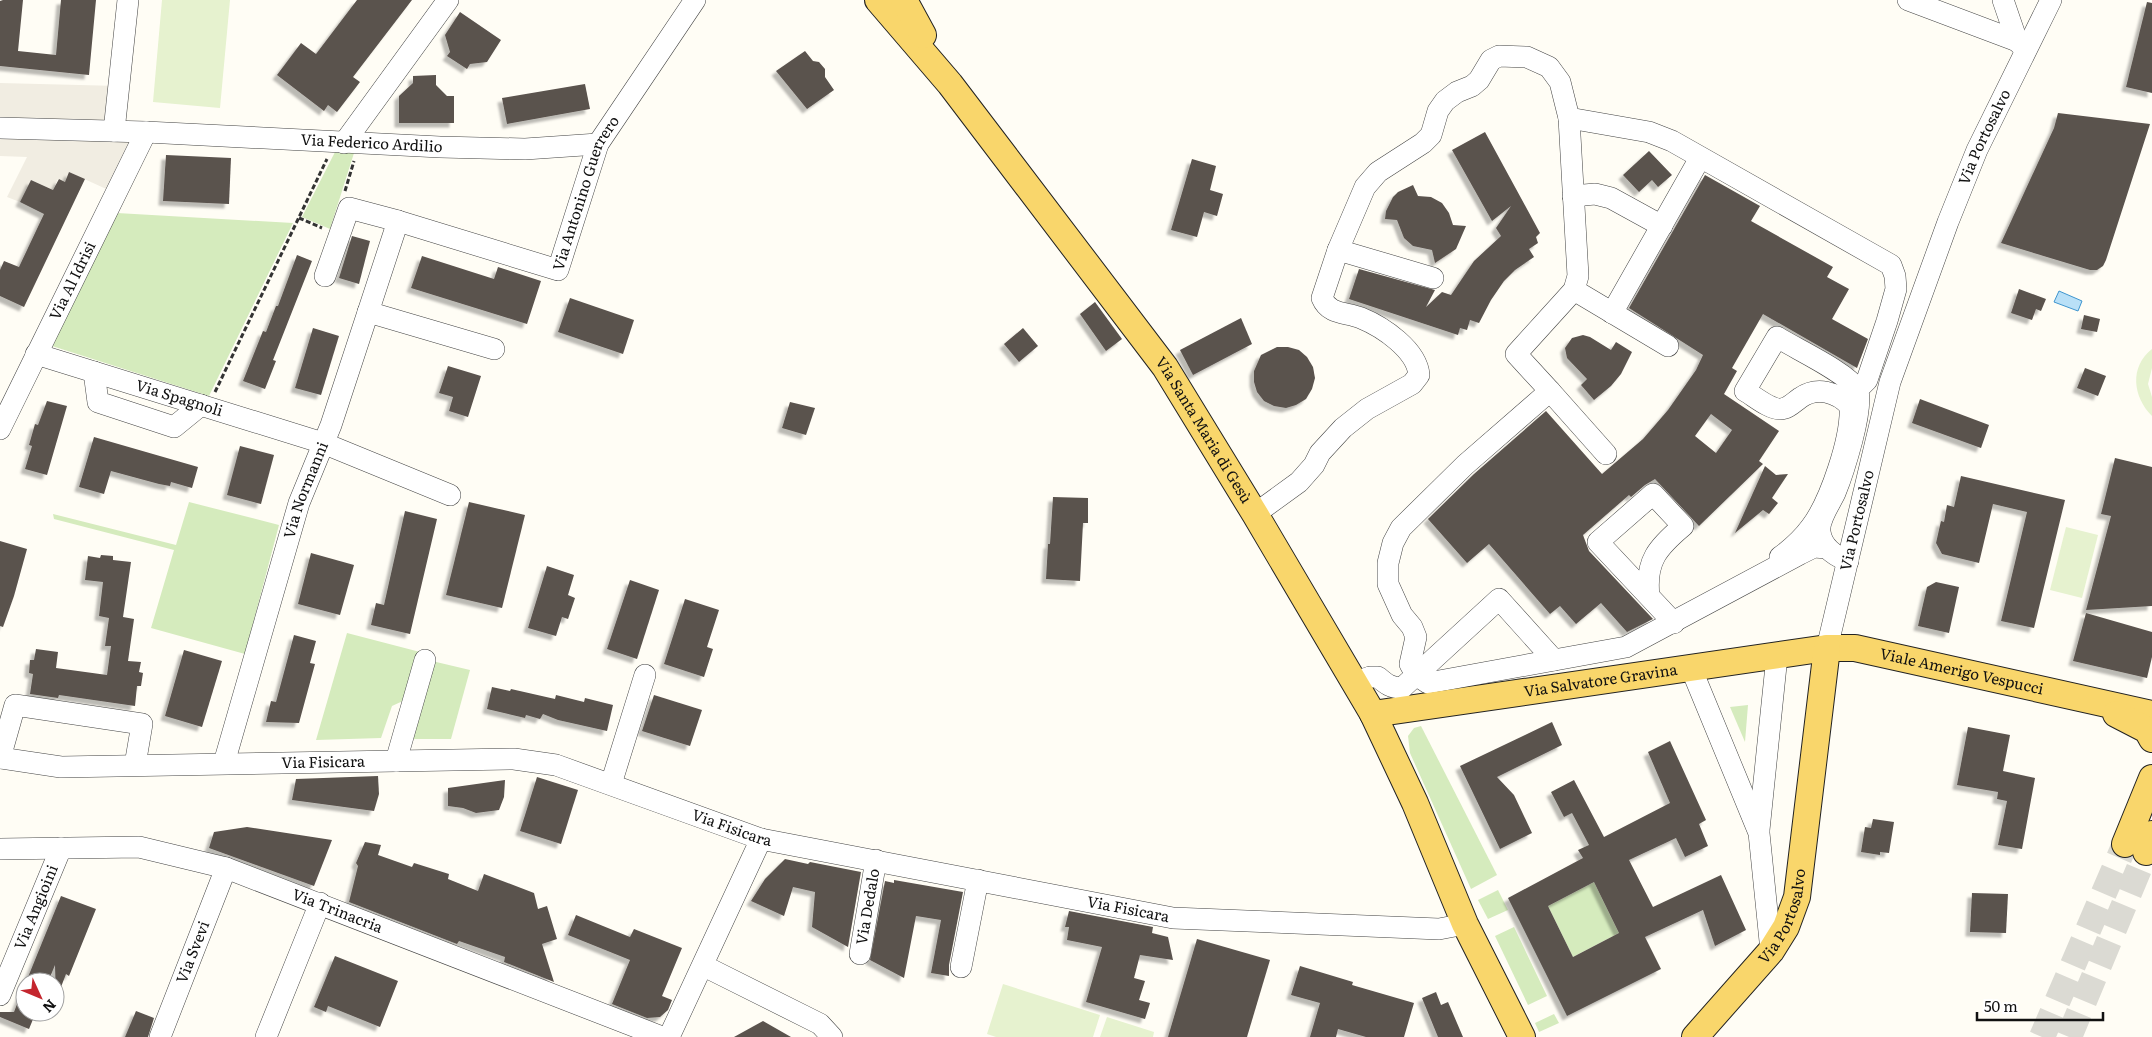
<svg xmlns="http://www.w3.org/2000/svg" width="2152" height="1037" font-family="Literata,serif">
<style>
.green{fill:#d5ebbd}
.pitch{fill:#e6f2cf}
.plaza{fill:#f1ede2}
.water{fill:#b9e0f7;stroke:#3f96cf}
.building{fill:#5a524d;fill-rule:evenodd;filter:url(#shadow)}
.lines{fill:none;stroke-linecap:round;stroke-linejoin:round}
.major-tunnel{stroke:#dbdad3;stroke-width:26;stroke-dasharray:26 13;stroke-linecap:butt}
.minor-casing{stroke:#444;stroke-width:22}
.major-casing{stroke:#222;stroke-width:28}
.path{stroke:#333;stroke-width:3;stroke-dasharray:5 2.5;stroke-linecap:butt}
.minor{stroke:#fff;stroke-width:21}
.major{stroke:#f9d66b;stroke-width:26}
.labels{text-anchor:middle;stroke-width:5;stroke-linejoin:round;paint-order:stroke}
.street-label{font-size:15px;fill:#111;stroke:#fff}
</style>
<defs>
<filter id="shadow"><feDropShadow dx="-4.5" dy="4.5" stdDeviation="1" flood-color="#0004"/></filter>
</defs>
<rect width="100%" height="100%" fill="#fffdf5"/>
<!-- green -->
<g class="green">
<polygon points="335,152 354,153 330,229 302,217"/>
<polygon points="117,213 293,223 209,396 52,346"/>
<polygon points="189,502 279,525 245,654 151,628 174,550 54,519 53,514 176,545"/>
<polygon points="347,633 420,652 405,700 392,706 381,738 316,740"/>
<polygon points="432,661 470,670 451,739 410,739"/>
<polygon points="1748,705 1745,742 1730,707"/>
<polygon points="1421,726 1497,875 1471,889 1410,753 1408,736 1414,728"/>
<polygon points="1594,882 1619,933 1573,957 1548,906"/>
<polygon points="1498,890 1508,910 1488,919 1478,900"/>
<polygon points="1514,927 1547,996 1528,1005 1495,936"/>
<polygon points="1554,1014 1559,1023 1539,1032 1535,1023"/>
</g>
<!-- pitch -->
<g class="pitch">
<polygon points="162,0 230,0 220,108 153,102"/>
<path d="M2152 349V368L2148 384 2152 397V416C2133 397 2129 367 2152 349Z"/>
<polygon points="2066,527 2098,535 2082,598 2050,590"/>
<polygon points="1003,984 1100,1015 1093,1037 996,1037 987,1034"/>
<polygon points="1107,1017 1154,1032 1153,1037 1100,1037"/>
</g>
<!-- plaza -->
<polygon class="plaza" points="0,83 119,86 114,131 146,132 115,193 69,172 65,182 58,179 53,190 31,180 20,202 7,197 27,157 0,156"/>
<!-- water -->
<polygon class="water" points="2059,291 2082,301 2078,311 2054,302"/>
<!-- building -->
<g class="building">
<polygon points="3,0 23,0 18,51 56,55 61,0 96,0 89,75 0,66 0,1"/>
<polygon points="357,0 412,0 353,77 360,82 337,112 328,105 324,111 277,75 301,43 316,54"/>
<polygon points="2147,2 2152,3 2152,93 2126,87"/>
<polygon points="460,12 501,40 487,62 470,64 467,69 447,56 450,52 445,35"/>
<polygon points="805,51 813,61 819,62 825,69 825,77 834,90 807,109 776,71"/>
<polygon points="436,75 436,85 447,96 454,96 454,123 399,123 399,96 413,83 413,76"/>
<polygon points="585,84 590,109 507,124 502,98"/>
<polygon points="2058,113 2150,124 2106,260 2103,266 2097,270 2090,270 2001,243 2054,128"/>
<polygon points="1485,132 1540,233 1536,237 1538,243 1529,249 1534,257 1515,270 1504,281 1491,300 1479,323 1470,320 1467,330 1460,328 1458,335 1349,299 1359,269 1435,290 1426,307 1442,292 1451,295 1474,261 1501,236 1496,228 1511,206 1492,221 1452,150"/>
<polygon points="1649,151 1672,175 1658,187 1652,180 1639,192 1623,175"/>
<polygon points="166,155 231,158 229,204 163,201"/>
<polygon points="1192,159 1216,166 1210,190 1223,194 1217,216 1204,212 1197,237 1171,230"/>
<polygon points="69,172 85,179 24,307 0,296 0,270 4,261 19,267 44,214 20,202 31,180 53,190 59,179 65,182"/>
<path d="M1705 175 1760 206 1751 221 1833 267 1827 277 1849 289 1832 319 1868 339 1857 368 1763 314 1732 368 1737 371 1724 394 1779 431 1759 461 1763 464 1699 526 1655 479 1645 485 1631 497 1629 495 1583 535 1589 551 1653 619 1627 632 1601 603 1576 624 1560 606 1550 614 1489 544 1467 563 1428 519 1474 474 1546 411 1602 474 1643 439 1668 410 1696 370 1703 355 1629 308ZM1711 414 1732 430 1716 453 1695 436Z"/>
<polygon points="1413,185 1418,196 1431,197 1442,203 1449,213 1453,225 1466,226 1456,249 1435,263 1432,250 1413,246 1404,238 1397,220 1385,219 1386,211 1393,197 1398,192"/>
<polygon points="352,236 370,241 359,284 339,278"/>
<polygon points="297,255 312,261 273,360 276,361 265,389 243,381 263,331 266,332 276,306 278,306"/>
<polygon points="422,256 494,279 498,267 541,281 527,324 411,288"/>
<polygon points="2019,289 2046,299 2041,311 2036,309 2032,320 2011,313"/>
<polygon points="570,298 634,320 623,354 558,332"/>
<polygon points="1095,302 1122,339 1106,351 1080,314"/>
<polygon points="2084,315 2100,319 2097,332 2081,329"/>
<polygon points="1241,318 1252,344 1193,375 1180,350"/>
<polygon points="313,328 339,336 321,395 295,388"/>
<polygon points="1023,328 1038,346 1019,362 1004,344"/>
<polygon points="1583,335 1590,337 1611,350 1616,342 1632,352 1621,374 1611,386 1594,400 1581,385 1587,379 1567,358 1565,348 1572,338"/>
<polygon points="1277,347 1288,347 1299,350 1307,357 1313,367 1315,378 1312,389 1306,399 1296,405 1286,408 1274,406 1264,401 1257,392 1254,382 1254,371 1261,355"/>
<polygon points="448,366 481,376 468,417 449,411 453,397 439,393"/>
<polygon points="2085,368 2106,376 2098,396 2077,388"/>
<polygon points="1920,399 1989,425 1981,448 1912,423"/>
<polygon points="47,401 67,406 47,475 25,469 32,446 29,445 35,424 38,425"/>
<polygon points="790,402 815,408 806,435 782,428"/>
<polygon points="94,437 198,467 192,488 171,482 170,486 159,484 111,471 104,494 79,487"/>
<polygon points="240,446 274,455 261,504 227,495"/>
<polygon points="2115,458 2152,467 2152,606 2086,610 2111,516 2101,514"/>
<polygon points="1765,466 1776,475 1788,474 1772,498 1778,503 1769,514 1763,510 1735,533"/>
<polygon points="1961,476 2065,500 2034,628 2001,621 2027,512 1993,504 1979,563 1942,554 1936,543 1941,521 1944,522 1947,505 1954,507"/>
<polygon points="1053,497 1088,498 1088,523 1083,523 1080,581 1046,579 1048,544 1050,544"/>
<polygon points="469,502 525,515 502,608 446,595"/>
<polygon points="405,511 437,519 410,634 371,625 376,603 384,605"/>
<polygon points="0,541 27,549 14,596 3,627 0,626"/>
<polygon points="311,553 354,565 340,615 298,604"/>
<polygon points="101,555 113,556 113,560 131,562 123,617 134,619 128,661 141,662 139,672 143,673 141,686 137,686 135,706 59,695 58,698 30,694 33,674 29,673 30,660 34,660 36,649 58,652 56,668 107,675 111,646 105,646 109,618 99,616 103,582 85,580 88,556 100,558"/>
<polygon points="547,566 574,575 568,595 575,598 568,619 562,617 556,636 528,628"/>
<polygon points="630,580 659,590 637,659 607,649"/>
<polygon points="1936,582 1959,587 1949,633 1918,626 1927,587"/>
<polygon points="685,599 719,610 707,647 713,649 704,677 664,664"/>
<polygon points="2086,613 2152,632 2152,657 2147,678 2073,661"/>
<polygon points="294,635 316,641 310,663 315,664 299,723 266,722 271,701 276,702"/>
<polygon points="184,650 222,661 202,727 165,716"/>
<polygon points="492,687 510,691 511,689 555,699 556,695 584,702 585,698 613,705 607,731 558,720 543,714 540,719 526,715 525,718 487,709"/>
<polygon points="654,695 702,710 690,746 642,731"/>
<polygon points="1552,722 1562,745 1497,777 1514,795 1532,833 1500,849 1460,766"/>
<polygon points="1968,727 2010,735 2003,771 2035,778 2022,849 1998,845 2007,801 1997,799 1998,792 1957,785"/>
<path d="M1670 741 1706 820 1699 824 1708 846 1685 857 1676 838 1629 860 1653 907 1721 875 1746 930 1715 946 1703 910 1645 937 1661 969 1567 1016 1508 898 1583 858 1578 850 1589 845 1572 813 1564 817 1551 792 1574 780 1604 837 1670 803 1648 752ZM1594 882 1619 933 1573 957 1548 906Z"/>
<polygon points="378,776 379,794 374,811 292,800 296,779"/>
<polygon points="537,777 578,790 561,844 520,831"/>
<polygon points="505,780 504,797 499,810 476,813 463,808 448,806 448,788"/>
<polygon points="1873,819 1894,822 1889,853 1880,852 1880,855 1861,852 1865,827 1871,828"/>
<polygon points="247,827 332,840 314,886 209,848 214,832"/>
<polygon points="365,842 381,845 378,855 412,867 414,863 449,874 448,879 478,891 484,874 534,893 538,909 547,906 557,939 542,944 554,982 504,962 505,957 459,941 457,944 349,902 358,866 356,863"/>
<polygon points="785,859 808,864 810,862 861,872 848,947 812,927 815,892 793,887 784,916 751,901 765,879"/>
<polygon points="894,880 963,892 949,965 949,976 931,973 941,920 916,916 904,978 870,960 885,881 894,883"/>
<polygon points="1972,893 2008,894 2006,933 1970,932"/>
<polygon points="61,896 96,909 69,976 66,974 56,1000 55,965 48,982 26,982"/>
<polygon points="1069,911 1153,927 1152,933 1168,937 1173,960 1140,955 1134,978 1145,981 1139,1000 1150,1003 1145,1019 1086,1002 1102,947 1067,940 1069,927 1065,927"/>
<polygon points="576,915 630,937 634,929 682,948 662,996 672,1000 668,1010 660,1017 647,1018 612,1004 630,960 568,935"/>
<polygon points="1197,939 1270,960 1247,1037 1168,1037"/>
<polygon points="335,956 398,981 380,1027 328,1006 326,1012 314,1007"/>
<polygon points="1300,966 1353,982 1352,985 1414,1003 1404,1037 1366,1037 1338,1029 1336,1037 1310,1037 1320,1003 1291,995"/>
<polygon points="24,986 25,1012 36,1012 29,1029 0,1017 0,1012 14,1012"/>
<polygon points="1436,992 1441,1005 1448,1002 1463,1037 1438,1037 1422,998"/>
<polygon points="136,1011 154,1018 148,1037 125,1037"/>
<polygon points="763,1021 791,1037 734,1037"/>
</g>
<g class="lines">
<!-- major-tunnel -->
<g class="major-tunnel">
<polyline points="2042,1037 2125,844"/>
<polyline points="2069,1037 2146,852"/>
</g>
<!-- minor casing -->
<g class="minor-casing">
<g id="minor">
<polyline points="1908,0 2017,41"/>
<polyline points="2003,0 2017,41 2023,47"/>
<polyline points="1569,118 1649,132 1672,141 1891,265 1895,276 1896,289 1887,321 1867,380 1857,390"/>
<path id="s1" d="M0 128 146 132 440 147 525 149 598 144"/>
<polyline points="114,131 128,0"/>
<polyline points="344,143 448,0"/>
<polyline points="1573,196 1595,194 1611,198 1662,226"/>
<polyline points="1338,250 1433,278"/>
<path id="s2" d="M325 276 349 208 398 221 558 270 598 144 695 0"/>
<polyline points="1574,290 1668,346"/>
<polyline points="368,312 494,349"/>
<polyline points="1612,313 1700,158"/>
<path id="s3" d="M36 354 323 443 450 495"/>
<polyline points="94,372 98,402 174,427 201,405"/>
<polyline points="1550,391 1606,454"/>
<path id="s4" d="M0 429 146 132"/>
<path d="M1255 514 1299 482 1314 465 1320 453 1343 428 1367 409 1412 384 1419 375C1417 350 1383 327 1361 318 1346 312 1329 315 1322 298L1338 250 1365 187 1378 172 1423 143 1431 135 1438 111 1445 101 1457 92 1472 86 1479 80 1491 60 1499 56 1527 57 1549 67 1560 82 1569 118 1578 276 1574 290 1516 354 1550 391 1465 465 1401 528 1393 543 1388 563V584L1402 615 1412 627 1416 637 1410 664 1416 675 1428 683 1626 647 1800 554 1814 547 1827 548"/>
<path d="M1780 557C1791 549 1803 538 1811 527 1830 502 1852 437 1850 406 1837 392 1817 386 1800 398 1794 402 1788 409 1780 409 1769 409 1754 396 1745 391L1777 337C1796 349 1846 372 1857 389 1866 404 1842 476 1835 493 1830 504 1818 520 1820 532 1822 547 1835 556 1848 561"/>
<path d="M1649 596C1645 561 1658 547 1683 526L1653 494 1598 542 1674 623"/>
<path id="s5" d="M1827 648 1890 382 1948 222 1977 150 2051 0"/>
<polyline points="1691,668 1759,833 1771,951"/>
<path d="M1356 682 1370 677H1378C1386 684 1391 688 1402 688L1499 599 1554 660"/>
<path id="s6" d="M0 758 61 767 514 759 556 765 761 839 1173 918 1439 929 1465 924"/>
<polyline points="0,758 15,705 142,724 135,765"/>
<polyline points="396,761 425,660"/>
<path id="s7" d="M224 763 299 503 331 425 398 221"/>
<polyline points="611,784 645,675"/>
<polyline points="1759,830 1777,656"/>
<path id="s8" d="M0 849 139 847 226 868 662 1037"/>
<path id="s9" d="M860 954 876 860"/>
<polyline points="704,966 820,1024 832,1037"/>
<polyline points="961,967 978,880"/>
<path id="s10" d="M0 995 61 848"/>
<path id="s11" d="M160 1037 226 868"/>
<polyline points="266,1037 320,903"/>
<polyline points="669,1037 761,839"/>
</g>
</g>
<!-- major casing -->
<g class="major-casing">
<g id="major">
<path id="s12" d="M878 0 950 84 1165 367 1255 514 1373 714 1415 803 1465 924 1522 1037"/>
<polyline points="904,0 923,35"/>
<path id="s13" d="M1373 714 1827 648H1855L2152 714"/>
<polyline points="2116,714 2147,730 2152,739"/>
<polyline points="2125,844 2152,778"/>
<polyline points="2146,852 2152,834"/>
<path id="s14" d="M1695 1037 1771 951 1786 927 1797 897 1827 648"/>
</g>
</g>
<!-- path -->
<g class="path">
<polyline points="345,191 354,161"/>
<polyline points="299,218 322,228"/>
<polyline points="215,392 327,159"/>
</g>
<!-- minor -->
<use href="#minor" class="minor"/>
<!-- major -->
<use href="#major" class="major"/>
</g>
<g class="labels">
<!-- street labels -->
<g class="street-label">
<text dy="5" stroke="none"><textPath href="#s5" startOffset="536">Via Portosalvo</textPath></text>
<text dy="5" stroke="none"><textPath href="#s1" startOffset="372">Via Federico Ardilio</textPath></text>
<text dy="5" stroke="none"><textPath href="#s2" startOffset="372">Via Antonino Guerrero</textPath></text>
<text dy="5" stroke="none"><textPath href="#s4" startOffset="165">Via Al Idrisi</textPath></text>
<text dy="5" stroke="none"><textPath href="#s3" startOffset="150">Via Spagnoli</textPath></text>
<text dy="5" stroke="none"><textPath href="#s12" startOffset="540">Via Santa Maria di Gesù</textPath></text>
<text dy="5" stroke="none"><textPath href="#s7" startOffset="285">Via Normanni</textPath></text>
<text dy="5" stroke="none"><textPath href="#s5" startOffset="131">Via Portosalvo</textPath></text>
<text dy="5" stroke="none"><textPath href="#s13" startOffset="596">Viale Amerigo Vespucci</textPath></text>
<text dy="5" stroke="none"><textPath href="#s13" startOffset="230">Via Salvatore Gravina</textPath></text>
<text dy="5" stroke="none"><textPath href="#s6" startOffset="324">Via Fisicara</textPath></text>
<text dy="5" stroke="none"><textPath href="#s6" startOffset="744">Via Fisicara</textPath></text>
<text dy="5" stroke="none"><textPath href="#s10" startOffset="95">Via Angioini</textPath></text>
<text dy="5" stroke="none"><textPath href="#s9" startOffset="48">Via Dedalo</textPath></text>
<text dy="5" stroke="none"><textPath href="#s6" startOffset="1149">Via Fisicara</textPath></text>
<text dy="5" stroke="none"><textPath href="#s8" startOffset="348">Via Trinacria</textPath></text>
<text dy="5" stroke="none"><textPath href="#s14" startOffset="152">Via Portosalvo</textPath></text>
<text dy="5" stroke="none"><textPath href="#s11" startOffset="91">Via Svevi</textPath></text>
</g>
</g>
<!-- north arrow -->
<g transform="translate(40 997) rotate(134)"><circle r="24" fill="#ffffff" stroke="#a0a0a0"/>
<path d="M0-4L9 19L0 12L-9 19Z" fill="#c4262e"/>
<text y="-8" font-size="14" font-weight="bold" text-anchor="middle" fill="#111111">N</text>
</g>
<!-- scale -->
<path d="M1977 1012v8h126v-8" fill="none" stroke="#111111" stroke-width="2.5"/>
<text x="1984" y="1012" font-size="15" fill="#111111" stroke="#ffffff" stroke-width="4" paint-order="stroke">50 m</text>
</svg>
